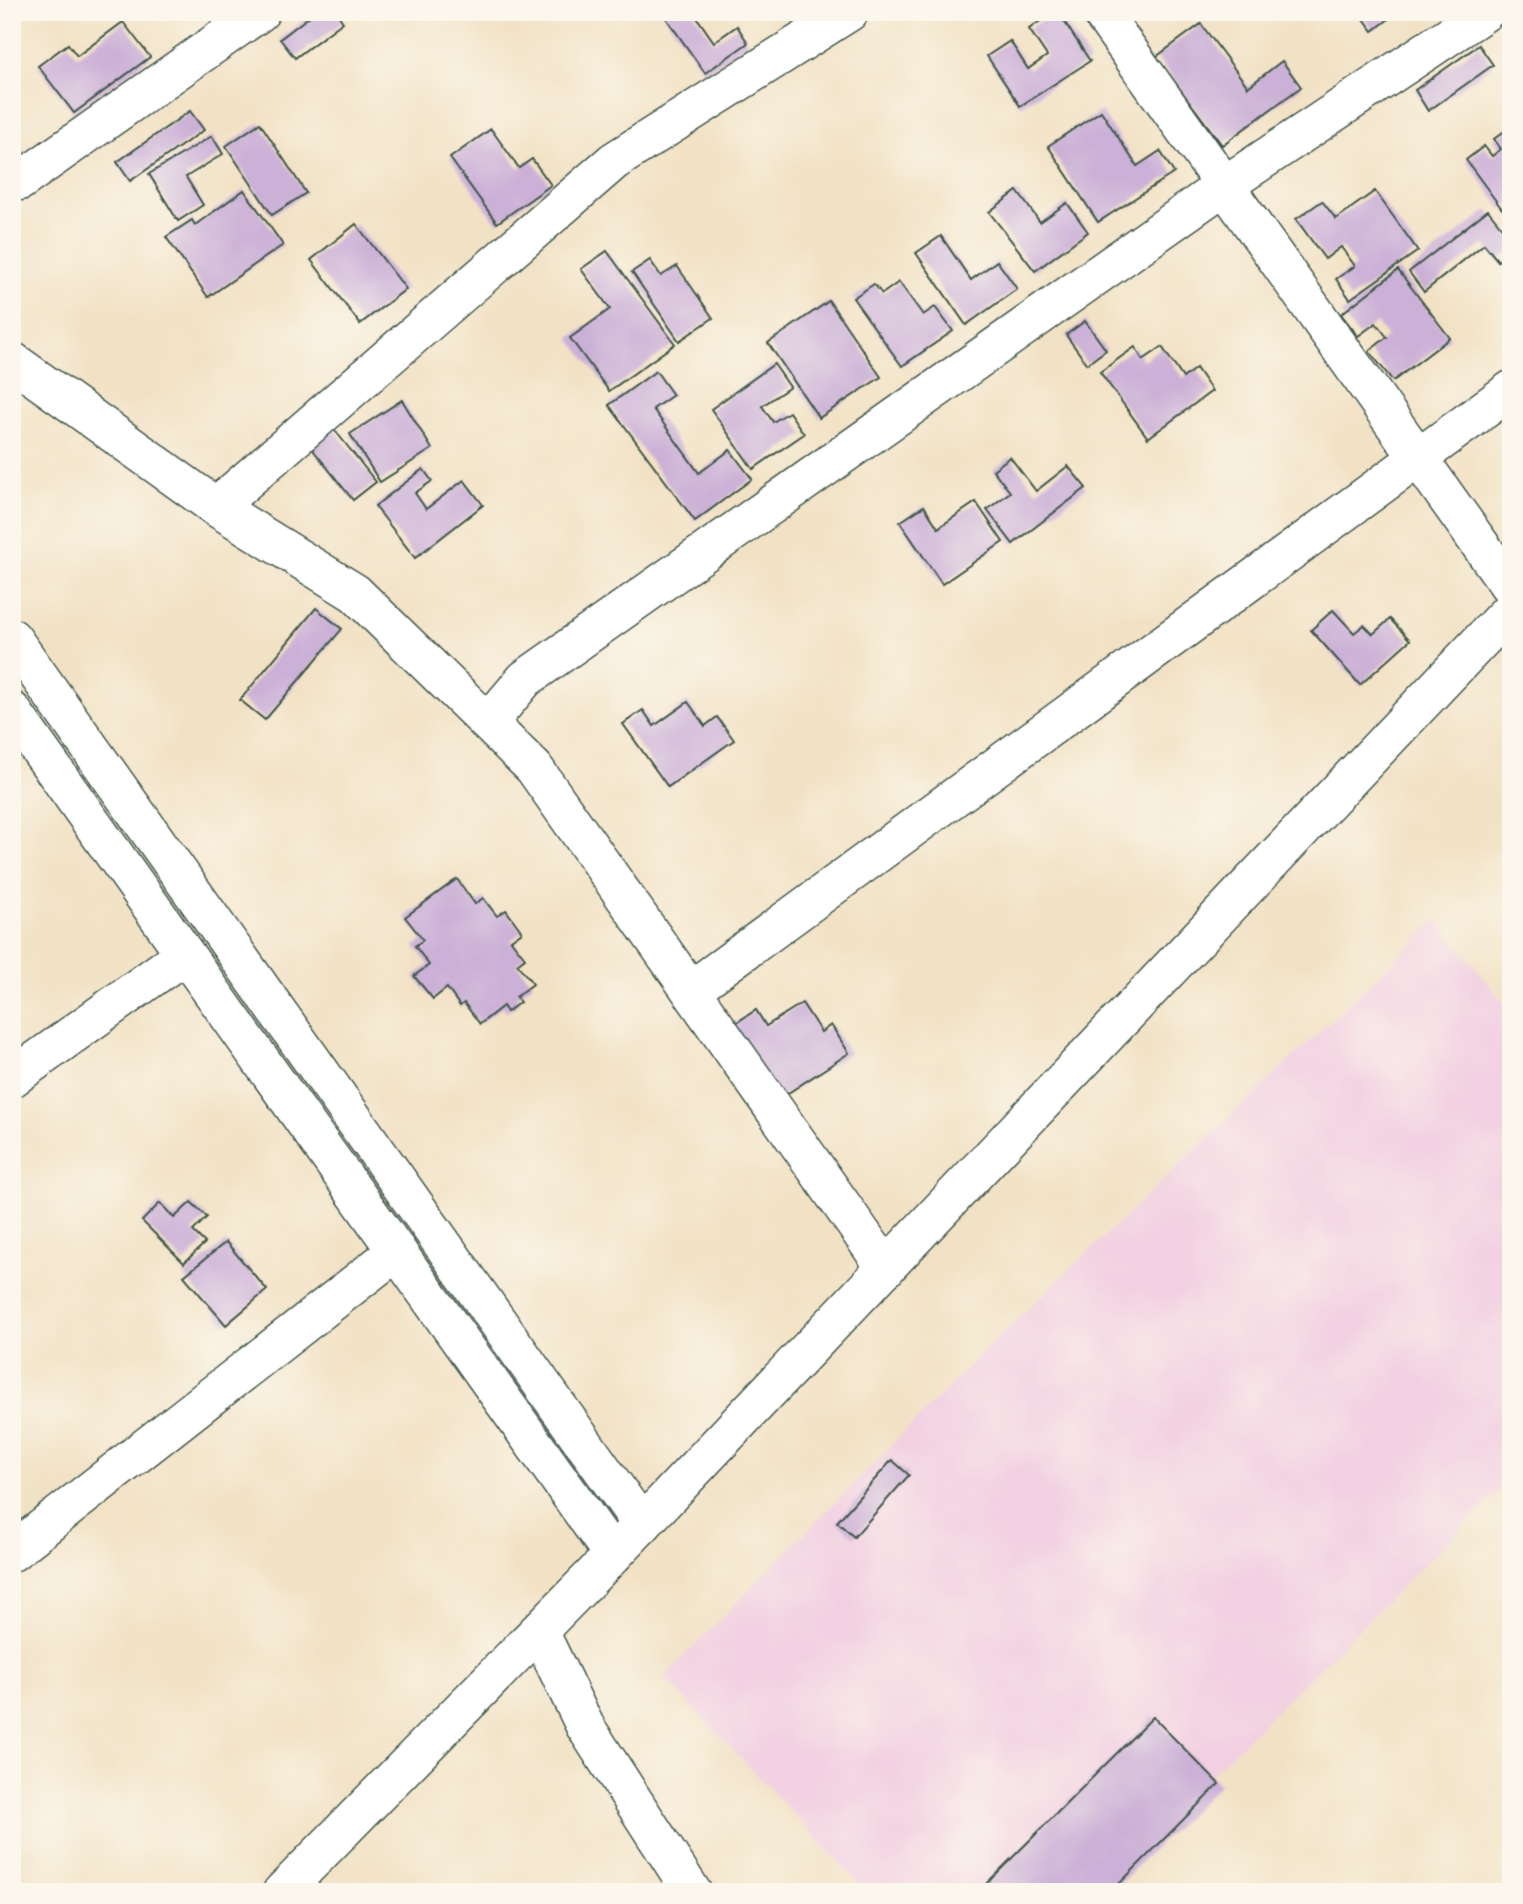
<svg xmlns="http://www.w3.org/2000/svg" width="1523" height="1904" font-family="Mali,sans-serif">
<style>
.built{fill:#f2cfe1}
.building{fill:#cbb0d7}
.lines{fill:none;stroke-linecap:round;stroke-linejoin:round}
.minor-casing{stroke:#3f564a;stroke-width:41}
.minor{stroke:#fff;stroke-width:38}
</style>
<rect width="100%" height="100%" fill="#fbf7ec"/>
<filter id="ink" filterUnits="userSpaceOnUse"><feTurbulence type="fractalNoise" baseFrequency=".0143" numOctaves="2"/><feDisplacementMap in="SourceGraphic" scale="14" xChannelSelector="R" yChannelSelector="G"/><feConvolveMatrix kernelMatrix="1 2 1 2 8 2 1 2 1" color-interpolation-filters="sRGB"/></filter>
<filter id="wash" filterUnits="userSpaceOnUse"><feTurbulence type="fractalNoise" baseFrequency=".00686" numOctaves="4" result="noise"/><feDisplacementMap in="SourceGraphic" scale="28" xChannelSelector="R" yChannelSelector="G"/><feGaussianBlur stdDeviation="1.57" result="paint"/><feColorMatrix in="noise" values="0 0 0 0 0 0 0 0 0 0 0 0 0 0 0 0 0 1.4 0 .05"/><feComposite in="paint" operator="in"/></filter>
<g filter="url(#wash)">
<rect width="100%" height="100%" fill="#f2e2c5"/>
<!-- built -->
<polygon class="built" points="1437,920 1511,1012 1511,1479 1092,1892 867,1892 664,1677 987,1348"/>
<g id="blocks">
<!-- building -->
<g class="building">
<polygon points="315,12 336,12 343,22 295,58 280,39"/>
<polygon points="668,12 693,12 714,42 737,26 748,43 705,73 664,15"/>
<polygon points="1053,12 1058,12 1090,61 1020,106 987,56 1010,41 1028,69 1047,56 1029,29"/>
<polygon points="1359,12 1398,12 1373,31"/>
<polygon points="123,22 150,57 74,113 38,66 68,44 77,56"/>
<polygon points="1201,24 1248,87 1282,61 1301,87 1222,145 1156,57"/>
<polygon points="1479,45 1493,65 1428,111 1415,90"/>
<polygon points="190,111 204,130 130,181 117,162"/>
<polygon points="1101,111 1137,166 1160,151 1174,173 1098,222 1048,146"/>
<polygon points="260,123 306,193 272,215 226,146"/>
<polygon points="1511,126 1511,203 1502,209 1466,160 1484,146 1492,156 1501,149 1494,139"/>
<polygon points="491,129 519,168 532,159 551,185 497,223 450,158"/>
<polygon points="212,136 223,154 186,177 203,205 178,221 149,174"/>
<polygon points="244,190 283,245 208,297 166,237 192,220 195,225"/>
<polygon points="1017,191 1040,222 1067,203 1088,232 1035,271 989,212"/>
<polygon points="1375,191 1418,251 1350,299 1336,279 1355,266 1341,247 1325,259 1296,219 1322,201 1336,219"/>
<polygon points="1488,210 1511,239 1511,251 1498,261 1484,244 1424,292 1409,272"/>
<polygon points="356,224 406,289 360,324 311,260"/>
<polygon points="941,236 971,280 997,261 1017,289 966,325 916,253"/>
<polygon points="607,251 675,344 609,391 570,338 610,309 581,269"/>
<polygon points="650,260 661,276 677,266 713,318 679,341 632,272"/>
<polygon points="1398,270 1450,338 1393,381 1369,351 1387,337 1376,323 1358,336 1341,314"/>
<polygon points="899,282 923,315 935,307 953,331 902,366 853,298 874,284 882,294"/>
<polygon points="829,301 881,377 819,418 768,343"/>
<polygon points="1085,321 1106,350 1087,364 1066,335"/>
<polygon points="1135,347 1143,360 1162,347 1183,378 1196,368 1212,391 1148,438 1100,372"/>
<polygon points="774,364 790,387 762,406 773,422 789,412 804,434 753,469 711,409"/>
<polygon points="656,371 673,395 653,409 699,473 730,450 752,479 695,521 609,405"/>
<polygon points="402,400 432,449 380,482 350,434"/>
<polygon points="333,428 376,482 353,500 310,446"/>
<polygon points="1010,457 1036,491 1068,466 1086,488 1013,544 987,510 1010,492 993,470"/>
<polygon points="423,469 432,481 415,493 426,509 464,480 483,505 415,558 375,506"/>
<polygon points="976,502 1003,542 942,584 900,522 924,506 938,528"/>
<polygon points="316,608 342,629 265,720 240,700"/>
<polygon points="1333,610 1354,633 1364,625 1373,634 1390,619 1410,640 1360,685 1311,630"/>
<polygon points="688,702 705,726 717,717 734,740 668,787 623,724 643,710 654,726"/>
<polygon points="457,879 475,904 483,898 497,916 506,910 522,932 511,940 525,958 517,964 533,984 516,997 520,1002 507,1012 503,1006 480,1024 464,1003 460,1006 447,988 433,999 414,976 429,965 415,946 423,940 405,917"/>
<polygon points="802,1003 821,1032 831,1025 849,1053 779,1099 731,1026 756,1010 766,1026"/>
<polygon points="191,1202 207,1217 193,1231 205,1243 184,1263 142,1221 160,1203 174,1218"/>
<polygon points="226,1242 267,1290 226,1325 184,1276"/>
<polygon points="892,1460 909,1475 854,1537 837,1522"/>
<polygon points="1153,1717 1219,1784 1111,1892 978,1892"/>
</g>
</g>
</g>
<g filter="url(#ink)">
<use href="#blocks" fill-opacity="0" stroke="#3f564a" stroke-width="2"/>
<g class="lines">
<!-- minor casing -->
<g class="minor-casing">
<g id="minor">
<polyline points="1101,12 1511,588"/>
<polyline points="12,173 20,181 260,12"/>
<polyline points="12,361 216,507 355,593 534,768 886,1268"/>
<polyline points="216,507 614,161 849,12"/>
<polyline points="12,638 642,1525"/>
<polyline points="12,711 613,1555"/>
<polyline points="488,723 525,679 1225,185 1485,12"/>
<polyline points="691,990 1511,390"/>
<polyline points="12,1078 185,954"/>
<polyline points="12,1552 397,1251"/>
<polyline points="539,1631 585,1726 692,1892"/>
<polyline points="282,1892 613,1555 1511,609"/>
</g>
</g>
<!-- minor -->
<use href="#minor" class="minor"/>
</g>
</g>
<!-- margin -->
<rect width="1523" height="1904" fill="none" stroke="#fbf7ec" stroke-width="42"/>
</svg>
